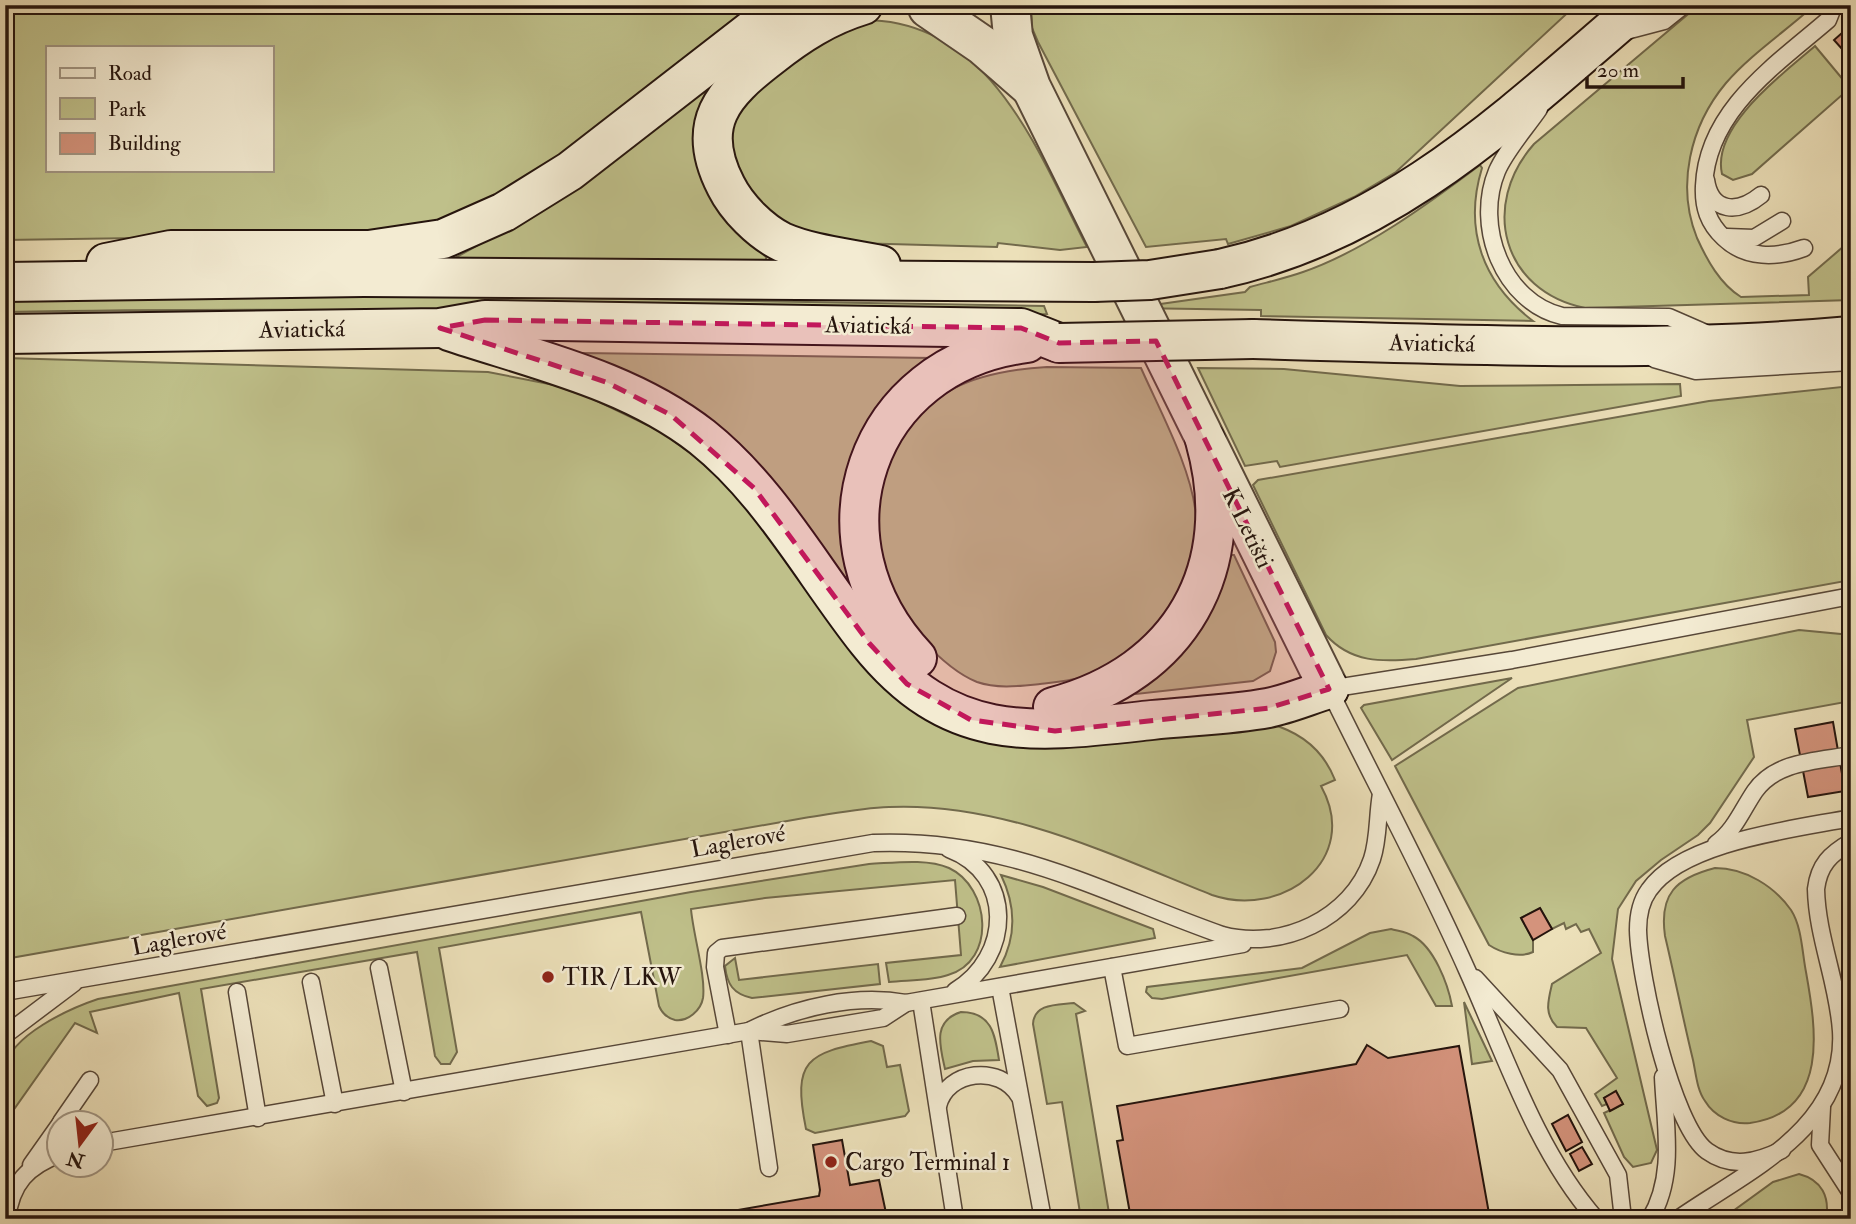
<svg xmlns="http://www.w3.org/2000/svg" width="1856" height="1224" font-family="'IM FELL Double Pica',serif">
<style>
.green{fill:#bfc08a;stroke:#726a4c;stroke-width:2;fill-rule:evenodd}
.building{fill:#d4937c;stroke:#25140d;stroke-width:2}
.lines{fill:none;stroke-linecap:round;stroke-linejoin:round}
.service-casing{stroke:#574738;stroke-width:19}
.tertiary-casing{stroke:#574738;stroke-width:42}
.secondary-casing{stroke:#25140d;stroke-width:42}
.service{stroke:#f3ebd2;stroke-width:16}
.tertiary{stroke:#f3ebd2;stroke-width:38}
.secondary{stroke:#f3ebd2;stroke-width:38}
.secondary-bridge-casing{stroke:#25140d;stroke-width:42;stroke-linecap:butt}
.secondary-bridge{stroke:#f3ebd2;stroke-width:38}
.marked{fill:#c2185b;fill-opacity:0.2;stroke:#c2185b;stroke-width:5;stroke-dasharray:14 9;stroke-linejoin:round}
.poi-dot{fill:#8f2418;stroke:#f3ebd2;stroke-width:2.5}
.labels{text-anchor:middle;stroke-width:5;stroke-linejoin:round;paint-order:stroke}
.street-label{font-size:24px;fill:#25140d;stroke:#f3ebd2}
.poi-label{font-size:24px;fill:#25140d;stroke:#f3ebd2;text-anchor:start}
</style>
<rect width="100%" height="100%" fill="#ece0b9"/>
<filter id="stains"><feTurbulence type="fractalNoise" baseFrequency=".00286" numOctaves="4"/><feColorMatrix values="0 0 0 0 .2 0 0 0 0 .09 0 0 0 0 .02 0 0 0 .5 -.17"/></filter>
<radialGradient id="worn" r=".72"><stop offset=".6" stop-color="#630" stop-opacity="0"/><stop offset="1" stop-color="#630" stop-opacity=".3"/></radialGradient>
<!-- green -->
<g class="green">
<path d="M5 5H756L600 129 507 192 449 219 351 235 5 240ZM47 47H271V170H47Z"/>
<polygon points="1031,5 1576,5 1396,172 1354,197 1291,226 1228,244 1226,239 1146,247 1038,42 1032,28"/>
<path d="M1699 5H1810V9C1783 33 1749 56 1726 83 1690 126 1676 186 1697 238 1707 260 1720 284 1741 297L1809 295 1808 277 1851 240V300L1585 308C1502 291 1480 205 1534 144Z"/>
<path d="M861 20C991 18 1037 151 1087 247L1060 250 998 243 997 247 853 243 780 224 743 184 729 146 736 112 768 73Z"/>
<path d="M1815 46 1850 88 1752 174 1733 180 1722 174C1711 126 1784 73 1815 46Z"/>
<polygon points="703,90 708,92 735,229 766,257 766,263 453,259 500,233"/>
<path d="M1480 165 1482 168C1463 230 1483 283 1533 321L1261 316V310L1132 308 1245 292 1250 287C1268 282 1286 278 1303 272 1364 251 1428 204 1480 165Z"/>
<path d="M332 294 1044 306 1047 314C700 316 353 305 5 312V298Z"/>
<path d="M582 353 931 358C911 375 898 394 883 415 838 476 834 502 848 576L844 578 581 357Z"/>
<path d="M5 358 488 372 554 385 591 398 662 432 695 457 728 486 918 707 1262 722C1296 729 1322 747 1335 780L1321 786C1362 860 1282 919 1212 895 1109 854 1003 802 889 807 860 808 832 814 804 818L5 959Z"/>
<path d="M1047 367 1141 368C1160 411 1192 469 1196 516 1201 580 1152 652 1092 675 1077 680 1057 682 1040 684 1020 686 997 689 977 682 944 669 893 614 882 580 878 566 879 547 878 532 877 521 874 506 876 495 879 484 886 472 890 461 918 390 977 371 1047 367Z"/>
<polygon points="1198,368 1284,369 1460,386 1680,384 1681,396 1280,467 1277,461 1245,466"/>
<path d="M1851 386V580L1416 659C1382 662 1351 663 1326 635L1253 485 1258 480 1709 401Z"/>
<polygon points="1229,555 1234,555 1275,642 1276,652 1270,671 1253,681 1136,694 1134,691 1217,593"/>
<path d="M1799 630 1851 635V701L1747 720 1754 757 1710 823 1698 835 1661 860 1636 881 1618 909 1612 959 1657 1150 1651 1163 1633 1167 1624 1157 1604 1113 1623 1104 1616 1092 1604 1098 1607 1104 1602 1106 1595 1094 1617 1078 1586 1028 1557 1027C1544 1014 1548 1001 1552 984L1601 953 1589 929 1581 932 1576 924 1566 929 1564 923 1552 929 1540 908 1521 918 1533 940V952C1520 958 1501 953 1489 945L1395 766 1518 688Z"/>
<polygon points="1512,678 1392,760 1361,708 1364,705"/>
<path d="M869 864C893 863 926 858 949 868 990 887 997 961 948 975 930 981 907 980 889 982L886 963 961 955 955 880 765 898 691 909C693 934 706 976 703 998 701 1010 688 1022 675 1020 667 1018 662 1013 659 1006L641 912 439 948 457 1052 450 1064H441L435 1056 417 952 201 989 219 1098 217 1103 207 1106 198 1096 179 993 90 1012 97 1033 75 1023 5 1122C5 1105 3 1085 5 1068 10 1035 71 1008 98 999L691 892Z"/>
<path d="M1715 868C1745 868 1774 886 1791 910 1802 927 1802 952 1806 972 1816 1028 1830 1112 1750 1123 1732 1125 1714 1116 1705 1101 1697 1090 1696 1074 1693 1060 1683 1019 1675 978 1665 936 1659 894 1676 878 1715 868Z"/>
<path d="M1001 875 1043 887 1153 929 1155 938 1000 967C1017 936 1016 906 1001 875Z"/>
<path d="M1391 929C1398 931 1407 932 1413 936 1434 947 1448 984 1452 1006H1436L1407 955 1162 999 1152 998 1146 992 1147 987 1302 968 1370 933Z"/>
<path d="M735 958 739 980 878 964 880 984 752 998C733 994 727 984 725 966Z"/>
<polygon points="1464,1002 1492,1061 1472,1064"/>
<path d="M1074 1003 1085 1011 1076 1014 1110 1219H1081L1062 1102 1047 1104 1033 1024C1034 1003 1058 1005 1074 1003Z"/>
<path d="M961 1012C992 1012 995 1035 999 1060L973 1061 945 1069C940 1046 932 1021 961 1012Z"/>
<path d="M871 1041 883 1046 887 1067 900 1065 909 1111 905 1116 815 1133 806 1129C792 1060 807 1053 871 1041Z"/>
<path d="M1799 1174C1822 1180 1830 1197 1826 1219H1722L1773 1182Z"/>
</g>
<!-- building -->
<g class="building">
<polygon points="1851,25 1851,59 1834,40"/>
<polygon points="1833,722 1845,791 1808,797 1795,729"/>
<polygon points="1540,908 1552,929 1533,940 1521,918"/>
<polygon points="1367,1045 1388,1058 1459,1046 1490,1219 1131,1219 1117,1141 1123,1140 1117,1106 1356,1064"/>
<polygon points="1616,1091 1623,1104 1610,1111 1604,1098"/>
<polygon points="1568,1115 1582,1142 1566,1151 1552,1124"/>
<polygon points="842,1140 850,1185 879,1180 886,1213 892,1213 893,1219 686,1219 819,1196 820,1190 813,1145"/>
<polygon points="1582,1147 1592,1164 1579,1171 1570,1154"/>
</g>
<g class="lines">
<!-- service casing -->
<g class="service-casing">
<g id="service">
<polyline points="1626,31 1664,21 1684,5"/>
<path d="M1539 109C1526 128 1506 150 1497 171 1474 226 1503 302 1562 316L1669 317 1708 334"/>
<path d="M1706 180C1711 214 1739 213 1761 195"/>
<polyline points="1727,237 1754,238 1782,221"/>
<path d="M1804 248C1777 258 1746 259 1724 238 1708 223 1703 207 1704 186 1707 110 1776 65 1828 20L1834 5"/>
<polyline points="1654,359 1696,371 1851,362"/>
<path d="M1716 844C1735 830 1742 810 1755 791 1776 761 1817 761 1851 755"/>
<path d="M949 849C1015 874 1012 957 955 991"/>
<polyline points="1112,967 1127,1046 1340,1009"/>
<polyline points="379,968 404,1092"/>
<polyline points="1475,978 1560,1070 1618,1175 1623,1219"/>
<polyline points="311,982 335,1104"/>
<polyline points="1000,987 1043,1219"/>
<path d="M5 992 873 843C1009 838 1098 891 1222 935 1281 951 1352 919 1372 859 1379 838 1377 816 1381 794"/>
<polyline points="237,992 258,1118"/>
<polyline points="921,1001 955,1219"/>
<path d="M751 1030C797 1007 855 994 906 1003L1243 944"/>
<polyline points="749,1031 769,1168"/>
<polyline points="5,1035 74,983"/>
<polyline points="728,1035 715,967 716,953 722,948 957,916"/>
<path d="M938 1106C947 1070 1000 1064 1019 1096"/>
<polyline points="1822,1107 1820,1145 1851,1193"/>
<polyline points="61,1122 90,1080"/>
<polyline points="102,1143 749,1031 787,1034 883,1018 906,1003"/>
<path d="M1782 1150C1757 1162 1732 1169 1707 1151 1672 1125 1639 975 1638 930 1638 917 1641 901 1649 890 1683 841 1796 829 1851 818"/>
<polyline points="31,1165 60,1124"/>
<path d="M7 1219C11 1183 28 1166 60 1154"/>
<path d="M1596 1219C1536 1151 1504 1052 1467 970 1425 875 1375 783 1329 689L1512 660 1851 596"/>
<path d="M1650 1219C1676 1176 1665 1125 1663 1077"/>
<path d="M1678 1219C1745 1172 1847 1129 1841 1031 1838 983 1817 937 1816 889 1819 865 1830 854 1851 842"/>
</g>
</g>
<!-- tertiary casing -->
<g class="tertiary-casing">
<g id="tertiary">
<polyline points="1010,5 1013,36 1031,87 1329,689"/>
<polyline points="928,8 982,45 1029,86"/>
</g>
</g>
<!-- secondary casing -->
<g class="secondary-casing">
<g id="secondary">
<path d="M863 5C827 16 799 34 770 57 723 93 694 124 726 186 737 208 760 231 782 242 812 255 849 258 881 265"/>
<polyline points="106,263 171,250 369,250 443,239 504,212 570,171 784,5"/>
<path d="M1220 269C1393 231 1510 116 1640 5"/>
<polyline points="5,282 364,277 1094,282"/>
<path d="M449 331C536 360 629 380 702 437 771 492 814 574 868 642 951 746 1034 733 1152 720 1190 716 1230 715 1268 708 1288 704 1309 695 1329 689"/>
<polyline points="5,334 440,328 485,320 1021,328 1059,343"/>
<path d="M1253 339C1451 344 1653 354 1851 336"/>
<path d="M917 658C805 540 864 363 1027 343"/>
<path d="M1053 707C1181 673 1241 568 1205 440"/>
</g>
</g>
<!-- service -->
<use href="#service" class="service"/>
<!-- tertiary -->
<use href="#tertiary" class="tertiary"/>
<!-- secondary -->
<use href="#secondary" class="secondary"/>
<!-- secondary-bridge casing -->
<g class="secondary-bridge-casing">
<g id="secondary-bridge">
<polyline points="1094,282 1150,280 1220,269"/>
<polyline points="1059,343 1253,339"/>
</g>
</g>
<!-- secondary-bridge -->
<use href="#secondary-bridge" class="secondary-bridge"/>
</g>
<!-- marked area -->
<path class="marked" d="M485 320 1021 328 1059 343 1156 341 1329 689 1269 708 1055 731 971 720 907 684 869 643 754 488 671 415 606 382 440 328Z"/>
<!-- markers -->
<g class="poi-dot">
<circle cx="548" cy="977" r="7"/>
<circle cx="831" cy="1162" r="7"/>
</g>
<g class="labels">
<!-- street labels -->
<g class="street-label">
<text transform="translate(868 325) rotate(1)" y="8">Aviatická</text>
<text transform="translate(302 329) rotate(-1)" y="8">Aviatická</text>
<text transform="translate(1432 343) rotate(1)" y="8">Aviatická</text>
<text transform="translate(1248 528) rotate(64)" y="8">K Letišti</text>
<text transform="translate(738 841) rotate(-10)" y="8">Laglerové</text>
<text transform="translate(179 939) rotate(-10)" y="8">Laglerové</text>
</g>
<!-- poi labels -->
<g class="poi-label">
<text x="562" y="985">TIR / LKW</text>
<text x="845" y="1170">Cargo Terminal 1</text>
</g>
</g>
<!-- margin -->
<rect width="1856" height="1224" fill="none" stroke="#ece0b9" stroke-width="28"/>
<rect x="7" y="7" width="1842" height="1210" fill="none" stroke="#25140d" stroke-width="3.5"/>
<rect x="14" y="14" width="1828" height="1196" fill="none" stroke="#25140d" stroke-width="2"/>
<!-- legend -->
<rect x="46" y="46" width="228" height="126" fill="#f3ebd2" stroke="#a19583" stroke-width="2"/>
<rect x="60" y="68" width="35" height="10" fill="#f3ebd2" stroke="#a19583" stroke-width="2"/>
<text x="108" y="80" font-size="21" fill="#25140d">Road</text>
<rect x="60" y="98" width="35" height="21" fill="#bfc08a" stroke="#a19583" stroke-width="2"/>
<text x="108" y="116" font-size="21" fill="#25140d">Park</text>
<rect x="60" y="133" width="35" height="21" fill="#d4937c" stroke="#a19583" stroke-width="2"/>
<text x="108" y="150" font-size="21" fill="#25140d">Building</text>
<!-- north arrow -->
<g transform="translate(80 1144) rotate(195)"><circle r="33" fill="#f3ebd2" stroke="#a19583" stroke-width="2"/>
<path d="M0-5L12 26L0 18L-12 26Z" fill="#8f2418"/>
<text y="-10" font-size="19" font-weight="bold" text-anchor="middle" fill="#25140d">N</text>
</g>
<!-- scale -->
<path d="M1587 77v10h96v-10" fill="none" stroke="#25140d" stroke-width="3.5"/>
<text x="1597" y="77" font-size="21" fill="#25140d" stroke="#f3ebd2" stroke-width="5" paint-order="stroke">20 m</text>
<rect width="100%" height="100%" filter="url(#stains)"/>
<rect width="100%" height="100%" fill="url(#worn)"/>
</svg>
